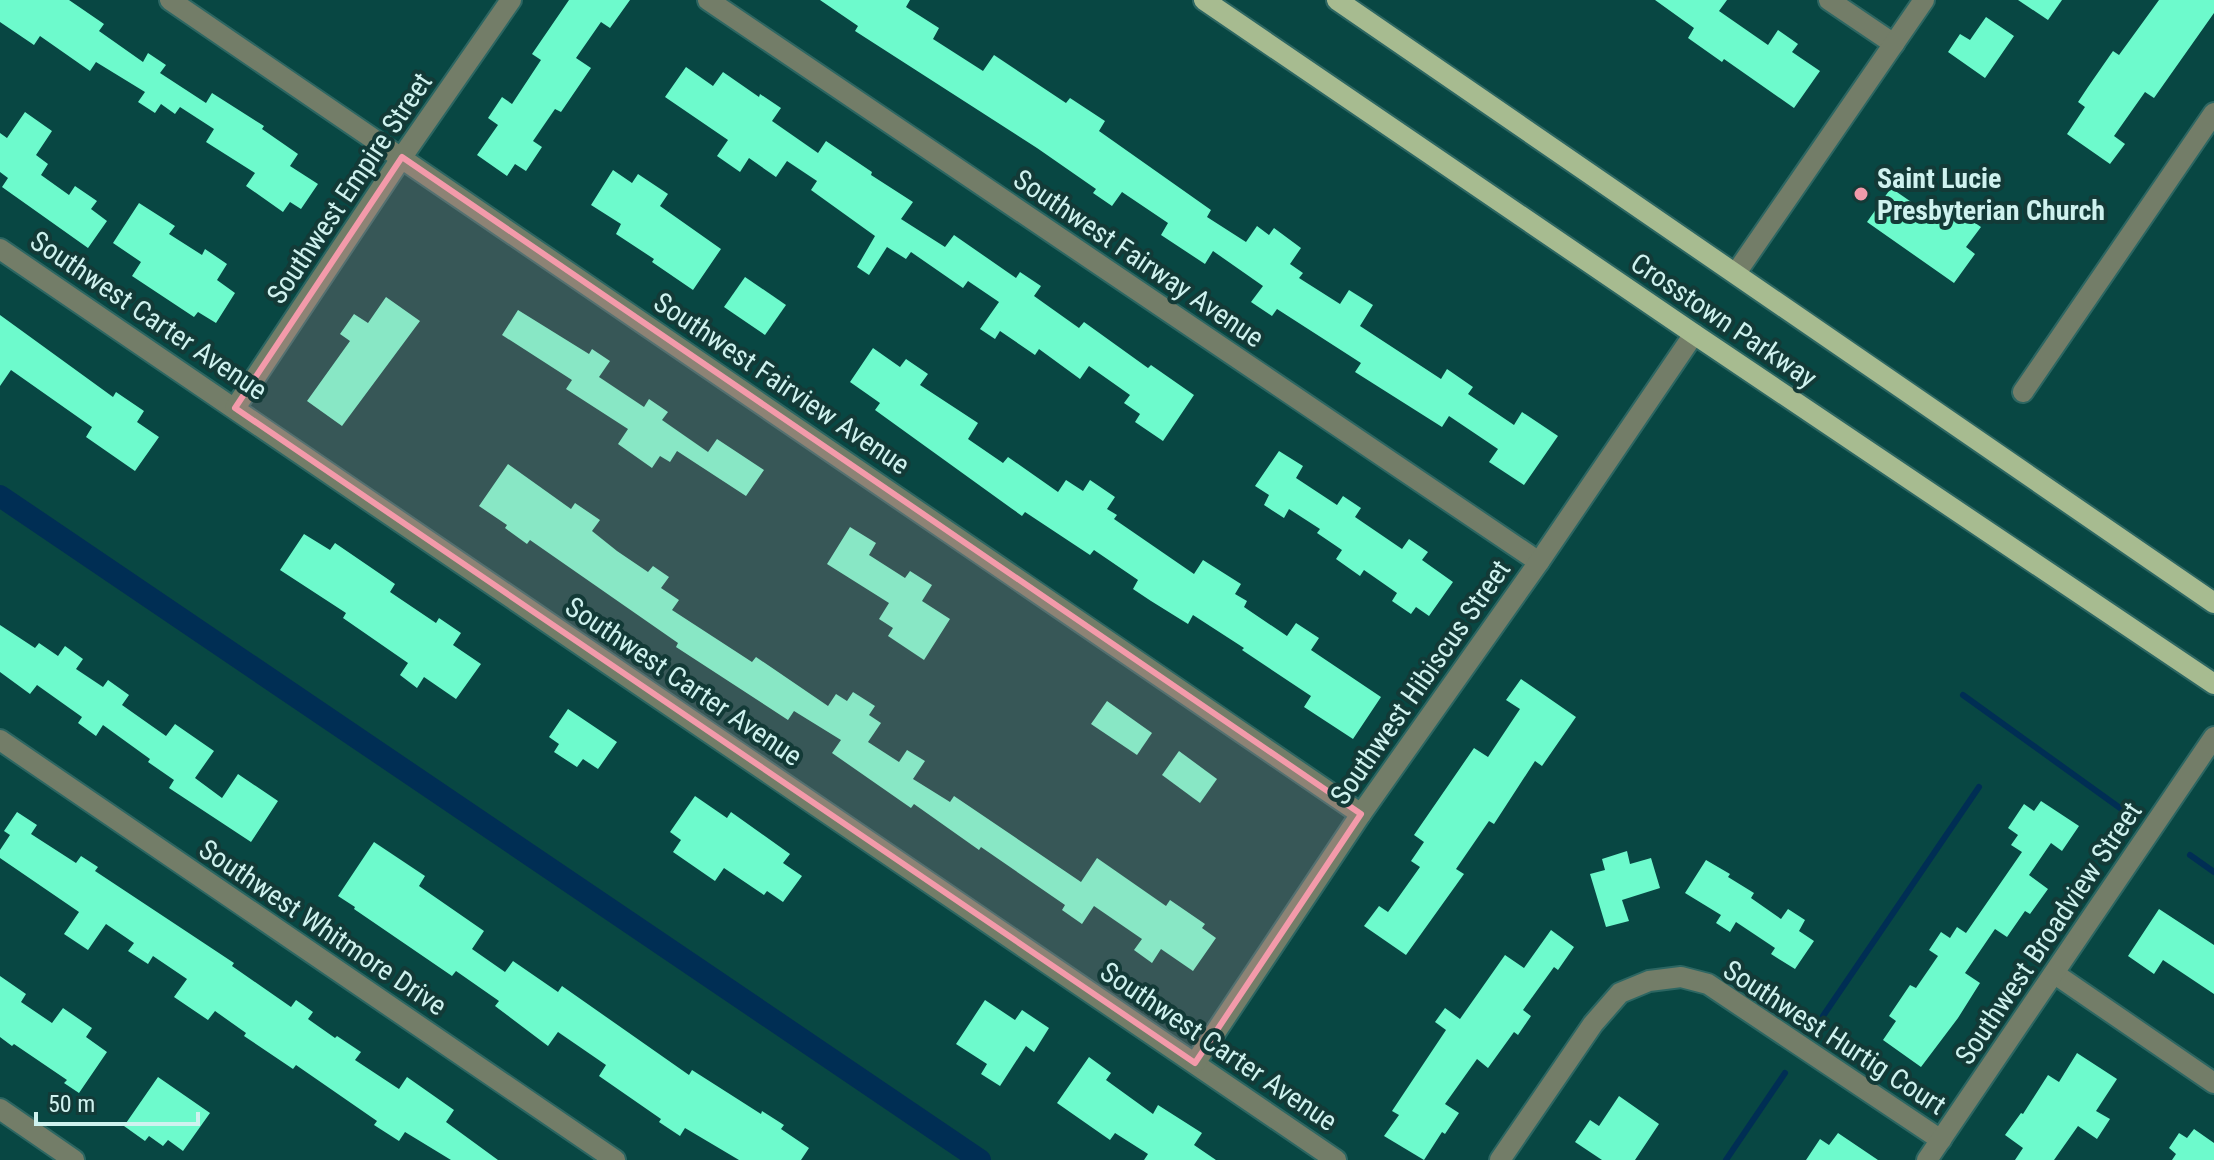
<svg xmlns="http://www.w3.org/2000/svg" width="2214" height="1160" font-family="'Roboto Condensed',sans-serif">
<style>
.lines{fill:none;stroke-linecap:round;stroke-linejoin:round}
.stream{stroke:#002e54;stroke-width:6}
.canal{stroke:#002e54;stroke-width:22}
.building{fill:#6dfacc}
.minor-casing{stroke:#2c6662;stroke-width:24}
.major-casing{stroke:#2c6662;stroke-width:24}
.minor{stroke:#737d68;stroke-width:20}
.major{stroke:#a7bb90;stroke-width:20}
.marked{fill:#f39aaa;fill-opacity:0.2;stroke:#f39aaa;stroke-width:6;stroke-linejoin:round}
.poi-dot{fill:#f39aaa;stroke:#133a37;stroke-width:3}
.labels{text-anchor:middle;stroke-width:8;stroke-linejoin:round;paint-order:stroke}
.poi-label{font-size:28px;font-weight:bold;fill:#cff2ef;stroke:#133a37;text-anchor:start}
.street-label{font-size:28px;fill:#cff2ef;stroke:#133a37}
</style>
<rect width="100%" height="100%" fill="#084743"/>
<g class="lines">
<!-- stream -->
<g class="stream">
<polyline points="1963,695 2120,808"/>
<polyline points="2190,855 2214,872"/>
<polyline points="1823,1016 1979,787"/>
<polyline points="1726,1160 1785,1073"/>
</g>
<!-- canal -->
<polyline class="canal" points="0,496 980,1160"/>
</g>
<!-- building -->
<g class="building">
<polygon points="0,0 69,0 104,24 99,31 143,62 148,53 166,65 160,73 206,103 212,93 264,126 262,129 298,154 290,166 318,184 301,209 290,202 283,212 246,186 255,173 206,142 214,129 180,107 175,114 161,104 155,113 138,102 145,92 96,62 90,71 40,36 34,45 0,22"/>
<polygon points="569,0 630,0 610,28 601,22 576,58 591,68 561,112 555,109 533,141 542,147 526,171 515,164 507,176 477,155 498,125 488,118 502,97 512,104 541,60 532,54"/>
<polygon points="820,0 910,0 906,7 939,28 933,39 983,71 994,55 1066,103 1070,98 1105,121 1099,131 1211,210 1207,217 1246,242 1257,226 1269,235 1274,228 1301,248 1290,264 1303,273 1299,278 1340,304 1349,290 1373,305 1360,326 1441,379 1447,369 1473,387 1468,394 1514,425 1522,412 1558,436 1524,485 1489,462 1498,449 1449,416 1442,427 1355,372 1361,363 1277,309 1272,316 1251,302 1263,286 1213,251 1205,264 1161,235 1168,223 1122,192 1112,206 1093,193 1096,189 1037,148 855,31 858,26"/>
<polygon points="1655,0 1727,0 1719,11 1768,45 1778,30 1798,44 1792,52 1820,71 1794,108 1724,59 1722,62 1688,38 1694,28"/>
<polygon points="2018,0 2062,0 2048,20"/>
<polygon points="2159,0 2214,0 2214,13 2154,98 2145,92 2114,136 2125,144 2110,164 2067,134 2085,107 2078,102 2088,87 2113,51 2119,55"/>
<polygon points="1986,17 2014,36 1985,78 1948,52 1960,34 1970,40"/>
<polygon points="686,67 713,86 723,72 759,97 760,94 781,108 772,121 818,153 826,141 872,172 871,175 913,202 901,219 945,247 954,235 1016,278 1020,272 1041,286 1034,296 1079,328 1084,322 1148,368 1151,365 1194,395 1163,441 1135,422 1140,414 1124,403 1130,395 1089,366 1080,379 1039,349 1035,355 1000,331 995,339 980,329 999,302 968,281 963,288 911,252 906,259 887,247 869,275 857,267 875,236 811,190 817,181 787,161 776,177 749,158 740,172 717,156 728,140 665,97"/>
<polygon points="25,112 52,131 36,155 48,164 41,175 69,195 75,186 97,201 91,209 107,221 88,248 2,187 8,178 0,172 0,133 7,138"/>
<polygon points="613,170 632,183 638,174 668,194 660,206 721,249 693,290 652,262 654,259 616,234 621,224 591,205"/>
<polygon points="1891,188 1939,221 1950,206 1981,227 1966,247 1975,254 1954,283 1867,222"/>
<polygon points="139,203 175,226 169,234 202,255 205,249 227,264 217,280 235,293 216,323 198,312 194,317 132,276 141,262 113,243"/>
<polygon points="745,277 786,305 765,335 724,307"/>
<polygon points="386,297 420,321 342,426 307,401 350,341 340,334 354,314 368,323"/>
<polygon points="518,310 589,354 592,349 610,361 599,377 644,407 649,399 668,412 662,420 708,452 717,439 764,470 746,496 677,451 670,462 660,456 652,468 618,444 628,429 566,389 572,380 502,335"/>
<polygon points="0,315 113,397 116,392 144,411 137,422 159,437 135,471 86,437 92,427 11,370 0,386"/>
<polygon points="873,348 900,367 906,359 928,374 920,385 978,423 968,439 1003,463 1008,457 1058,492 1066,480 1083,491 1090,480 1115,497 1107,509 1117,515 1114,519 1194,574 1203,560 1241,584 1235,594 1247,601 1244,607 1287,636 1296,623 1319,638 1311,650 1381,697 1353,739 1304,707 1311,696 1242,650 1244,648 1193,615 1188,624 1151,601 1133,589 1138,580 1094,550 1090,555 1025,512 1022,516 875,410 880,403 850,382"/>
<polygon points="1279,451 1303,466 1296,478 1337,505 1343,496 1361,508 1355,517 1402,549 1409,539 1428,552 1422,560 1453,582 1429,616 1416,607 1411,614 1392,601 1397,593 1364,570 1360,576 1336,559 1342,550 1317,533 1320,529 1289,509 1284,518 1264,505 1269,495 1255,486"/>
<polygon points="508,464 571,509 575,503 600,520 592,531 617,551 648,572 653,566 669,577 661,588 679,600 672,610 752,662 756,657 828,706 836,694 847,701 853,692 875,706 869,715 881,723 868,742 899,762 907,750 925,761 913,779 950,802 954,796 1081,882 1097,858 1166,906 1170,900 1205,924 1202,928 1216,938 1193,971 1161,949 1152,963 1134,950 1142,939 1094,906 1082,924 1062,910 1065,905 981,847 979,850 914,804 911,808 832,753 841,740 794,711 788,720 676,647 678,643 530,540 527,544 505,528 507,525 479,506"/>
<polygon points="850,527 876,543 869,555 905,578 910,571 932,585 922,601 950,619 924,660 888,636 893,628 879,619 889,603 827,564"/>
<polygon points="304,534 330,550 335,543 395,584 390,592 436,623 439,618 461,633 453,645 481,664 456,699 424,677 417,688 400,675 408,663 343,618 346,613 280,570"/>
<polygon points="0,625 35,648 39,643 58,656 65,646 83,659 76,669 103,687 108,680 129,695 122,705 166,736 175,724 214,751 195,778 222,798 238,774 278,801 251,842 169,788 174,780 148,762 150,759 103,725 96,736 78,723 82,717 37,685 30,694 0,672"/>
<polygon points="1521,679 1576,717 1542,766 1535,761 1494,824 1489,821 1456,869 1464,874 1406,955 1364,926 1379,906 1388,912 1420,867 1411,861 1424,842 1414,835 1474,748 1488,757 1520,709 1506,700"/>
<polygon points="1107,701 1152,733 1137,755 1091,724"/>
<polygon points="568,709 617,742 598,769 583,759 577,767 554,752 559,744 549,737"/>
<polygon points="1179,751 1217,779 1200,803 1162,775"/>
<polygon points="695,796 727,818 731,812 790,854 783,863 802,876 783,902 767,891 764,895 724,868 715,881 673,852 681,840 670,832"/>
<polygon points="2041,801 2079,826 2062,851 2051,843 2029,875 2048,889 2030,914 2025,911 2007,937 1995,929 1965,973 1980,983 1958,1018 1921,1067 1883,1040 1896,1021 1889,1016 1910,985 1916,988 1938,956 1929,950 1941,932 1950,938 1957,927 1966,933 2022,852 2011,845 2018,835 2008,828 2024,804 2034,811"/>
<polygon points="17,812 37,825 31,834 76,863 81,856 98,867 95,871 234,963 232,966 291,1007 296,1000 313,1012 308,1019 335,1038 337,1036 361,1052 355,1060 399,1089 407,1077 454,1110 446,1122 498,1160 451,1160 405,1132 399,1141 374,1125 377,1121 296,1065 293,1069 244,1036 246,1033 215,1011 208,1020 174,997 187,979 153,956 148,964 128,951 134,943 106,924 88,950 64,934 79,912 0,858 0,850 10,835 4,831"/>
<polygon points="374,842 425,876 419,886 484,931 472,949 505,972 513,961 558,992 562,986 689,1075 692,1070 761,1114 762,1111 784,1125 781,1129 809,1148 801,1160 739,1160 685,1128 680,1136 659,1122 661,1119 599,1076 606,1065 558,1032 548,1046 495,1006 499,1001 456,971 452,976 354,909 355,907 338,896"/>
<polygon points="1627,851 1630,864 1651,858 1660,888 1622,900 1629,921 1606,927 1590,874 1605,870 1602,859"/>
<polygon points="1706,860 1730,874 1728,877 1754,893 1751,898 1781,919 1788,909 1805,920 1799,931 1814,941 1795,969 1771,954 1775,948 1736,922 1730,932 1716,923 1721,915 1685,893"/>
<polygon points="2159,909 2214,945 2214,994 2163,960 2154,974 2128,956"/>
<polygon points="1551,930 1574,947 1558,970 1554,967 1523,1010 1531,1016 1518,1035 1514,1032 1488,1068 1477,1059 1445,1104 1459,1113 1445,1134 1442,1132 1424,1160 1384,1136 1399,1115 1392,1111 1446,1030 1435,1022 1445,1008 1460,1019 1505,955 1524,968"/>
<polygon points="0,976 26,994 21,1002 52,1023 63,1008 92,1028 86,1037 107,1052 79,1093 64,1083 67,1080 14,1044 12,1046 0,1037"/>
<polygon points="985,1000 1015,1020 1022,1010 1049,1028 1034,1052 1026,1046 1000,1086 981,1074 987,1064 956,1044"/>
<polygon points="2077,1053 2117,1079 2096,1111 2110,1119 2097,1139 2078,1126 2054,1160 2015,1160 2023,1148 2005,1135 2021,1113 2023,1114 2048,1075 2059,1082"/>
<polygon points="1089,1057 1111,1073 1106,1080 1153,1114 1158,1105 1202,1133 1194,1145 1216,1160 1144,1160 1148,1154 1115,1133 1110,1140 1057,1103"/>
<polygon points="158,1077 210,1113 183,1151 168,1140 163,1146 149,1136 145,1141 124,1126"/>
<polygon points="1619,1096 1659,1124 1635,1160 1602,1160 1575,1142 1590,1120 1599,1126"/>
<polygon points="2194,1129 2214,1143 2214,1160 2172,1160 2176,1154 2169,1148 2179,1133 2187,1138"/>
<polygon points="1838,1133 1878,1160 1806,1160 1820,1139 1829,1145"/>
</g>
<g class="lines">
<!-- minor casing -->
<g class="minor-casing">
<g id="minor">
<polyline points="170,0 1361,814"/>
<polyline points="708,0 1539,562"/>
<polyline points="1829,0 1894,44"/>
<polyline points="0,249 1336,1160"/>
<polyline points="1736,273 1924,0"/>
<polyline points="2023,392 2214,113"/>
<polyline points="235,408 402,157 511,0"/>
<polyline points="0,740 615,1160"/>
<polyline points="2055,974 2214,1083"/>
<polyline points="1195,1063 1361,814 1539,562 1694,334"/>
<polyline points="0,1109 74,1160"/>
<polyline points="1500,1160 1593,1024 1620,993 1649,981 1681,977 1708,984 1941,1140"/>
<polyline points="1927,1160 2214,737"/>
</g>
</g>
<!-- major casing -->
<g class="major-casing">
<g id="major">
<polyline points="1204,0 1694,334 2214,684"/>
<polyline points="1337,0 2214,603"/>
</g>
</g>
<!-- minor -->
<use href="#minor" class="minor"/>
<!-- major -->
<use href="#major" class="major"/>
</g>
<!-- marked area -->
<path class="marked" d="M402 157 1361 814 1195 1063 235 408Z"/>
<!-- markers -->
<circle class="poi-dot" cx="1861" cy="194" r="8"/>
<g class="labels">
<!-- poi labels -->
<g class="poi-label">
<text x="1877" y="188">Saint Lucie<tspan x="1877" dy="32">Presbyterian Church</tspan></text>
</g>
<!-- street labels -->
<g class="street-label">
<text transform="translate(349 188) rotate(-56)" y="10">Southwest Empire Street</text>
<text transform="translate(1139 258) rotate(34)" y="10">Southwest Fairway Avenue</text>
<text transform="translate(149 315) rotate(34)" y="10">Southwest Carter Avenue</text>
<text transform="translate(1724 320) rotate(34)" y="10">Crosstown Parkway</text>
<text transform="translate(782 383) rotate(34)" y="10">Southwest Fairview Avenue</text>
<text transform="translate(684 681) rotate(34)" y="10">Southwest Carter Avenue</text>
<text transform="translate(1420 682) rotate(-55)" y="10">Southwest Hibiscus Street</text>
<text transform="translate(323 927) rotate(34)" y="10">Southwest Whitmore Drive</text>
<text transform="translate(2048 933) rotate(-56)" y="10">Southwest Broadview Street</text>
<text transform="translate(1835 1037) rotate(33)" y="10">Southwest Hurtig Court</text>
<text transform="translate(1219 1046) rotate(34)" y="10">Southwest Carter Avenue</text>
</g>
</g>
<!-- scale -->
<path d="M36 1112v12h162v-12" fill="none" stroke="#cff2ef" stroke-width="4"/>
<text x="48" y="1112" font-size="24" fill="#cff2ef" stroke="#133a37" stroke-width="6" paint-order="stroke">50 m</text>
</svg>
